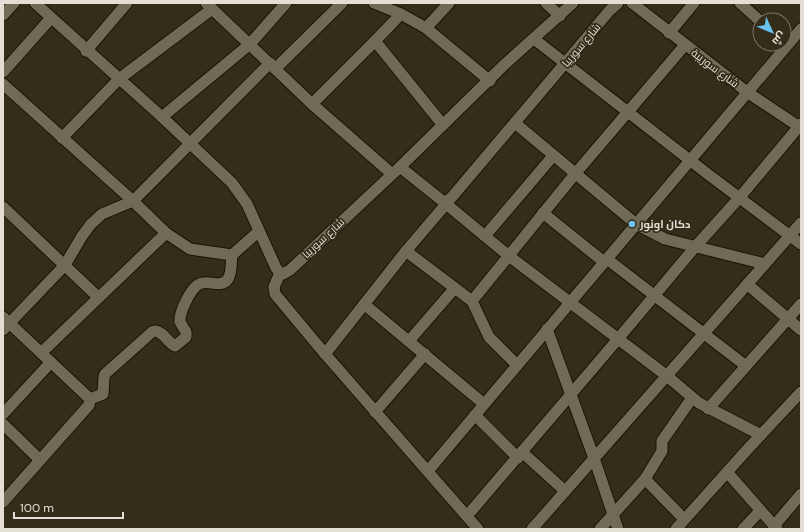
<svg xmlns="http://www.w3.org/2000/svg" width="804" height="532" font-family="'DM Sans',Cairo,sans-serif">
<style>
.lines{fill:none;stroke-linecap:round;stroke-linejoin:round}
.minor-casing{stroke:#1b1504;stroke-width:13}
.minor{stroke:#716b56;stroke-width:11}
.poi-dot{fill:#6ac3f1;stroke:#332d1a;stroke-width:1.5}
.labels{text-anchor:middle;stroke-width:3.5;stroke-linejoin:round;paint-order:stroke}
.street-label{font-size:11px;fill:#e3dfd4;stroke:#332d1a}
.poi-label{font-size:11px;font-weight:bold;fill:#e3dfd4;stroke:#332d1a;text-anchor:start}
</style>
<rect width="100%" height="100%" fill="#332d1a"/>
<g class="lines">
<!-- minor casing -->
<g class="minor-casing">
<g id="minor">
<polyline points="35,3 162,117 232,183 247,204 276,268 280,273 283,274 290,270 400,167 445,203 452,197 610,10 618,3"/>
<polyline points="206,3 312,104 392,174"/>
<polyline points="374,3 401,14 426,28 490,81"/>
<polyline points="546,3 560,16"/>
<polyline points="632,3 747,92 801,128"/>
<polyline points="740,3 760,21"/>
<polyline points="3,15 14,3"/>
<polyline points="426,28 449,3"/>
<polyline points="669,33 694,3"/>
<polyline points="534,39 709,175 801,244"/>
<polyline points="375,41 443,125"/>
<polyline points="86,51 127,3"/>
<polyline points="275,69 342,3"/>
<polyline points="3,72 51,18"/>
<polyline points="3,84 133,201 166,233 190,249 232,255 259,231"/>
<polyline points="312,104 375,41 401,14"/>
<polyline points="162,117 250,44 286,3"/>
<polyline points="515,123 636,224 665,239 765,264"/>
<polyline points="62,138 119,79 212,9"/>
<polyline points="400,167 504,65 573,3"/>
<polyline points="445,203 509,256 667,376 699,403 761,435"/>
<polyline points="3,207 98,297"/>
<polyline points="543,213 604,262"/>
<polyline points="485,236 553,156"/>
<polyline points="406,251 472,301 489,337 517,365"/>
<polyline points="607,259 746,366"/>
<polyline points="280,273 274,287 275,294 325,354 478,529"/>
<polyline points="747,284 801,330"/>
<polyline points="472,301 575,174 685,45"/>
<polyline points="364,304 484,404"/>
<polyline points="3,317 90,399"/>
<polyline points="547,329 594,458 618,529"/>
<polyline points="3,330 65,265 82,236 91,224 102,214 133,201 270,63"/>
<polyline points="409,341 454,289"/>
<polyline points="41,353 166,233"/>
<polyline points="325,354 406,251 446,204"/>
<path d="M90 399 103 394 104 377 105 374 152 332 155 331C164 332 168 343 175 346L186 337V332L180 322C179 313 190 289 199 284 208 279 221 289 228 279 232 273 231 262 232 255"/>
<polyline points="708,409 801,304"/>
<polyline points="375,412 425,354"/>
<polyline points="3,414 51,362"/>
<polyline points="475,415 518,458"/>
<polyline points="3,424 40,460"/>
<polyline points="522,452 565,491"/>
<polyline points="428,471 801,29"/>
<polyline points="727,472 777,529"/>
<polyline points="645,479 684,519"/>
<polyline points="3,502 89,405 90,399"/>
<polyline points="467,516 618,339 695,247 740,197 801,124"/>
<polyline points="774,526 801,494"/>
<polyline points="532,529 801,223"/>
<polyline points="600,529 645,479 662,451 662,441 692,398"/>
<polyline points="676,529 745,452 801,392"/>
<polyline points="743,529 760,511"/>
</g>
</g>
<!-- minor -->
<use href="#minor" class="minor"/>
</g>
<!-- markers -->
<circle class="poi-dot" cx="632" cy="224" r="4"/>
<g class="labels">
<!-- street labels -->
<g class="street-label">
<text transform="translate(581 45) rotate(-50)" y="4">شارع سوريبا</text>
<text transform="translate(715 68) rotate(37)" y="4">شارع سوريبة</text>
<text transform="translate(323 238) rotate(-43)" y="4">شارع سوريبا</text>
</g>
<!-- poi labels -->
<g class="poi-label">
<text x="640" y="228">دكان اونور</text>
</g>
</g>
<!-- border -->
<rect width="804" height="532" fill="none" stroke="#e3dfd4" stroke-width="8"/>
<!-- north arrow -->
<g transform="translate(772 32) rotate(134)"><circle r="19" fill="#332d1a" stroke="#797464"/>
<path d="M0-3L7 15L0 10L-7 15Z" fill="#6ac3f1"/>
<text y="-6" font-size="11" font-weight="bold" text-anchor="middle" fill="#e3dfd4">ش</text>
</g>
<!-- scale -->
<path d="M14 512v6h109v-6" fill="none" stroke="#e3dfd4" stroke-width="2"/>
<text x="20" y="512" font-size="12" fill="#e3dfd4" stroke="#332d1a" stroke-width="3" paint-order="stroke">100 m</text>
</svg>
